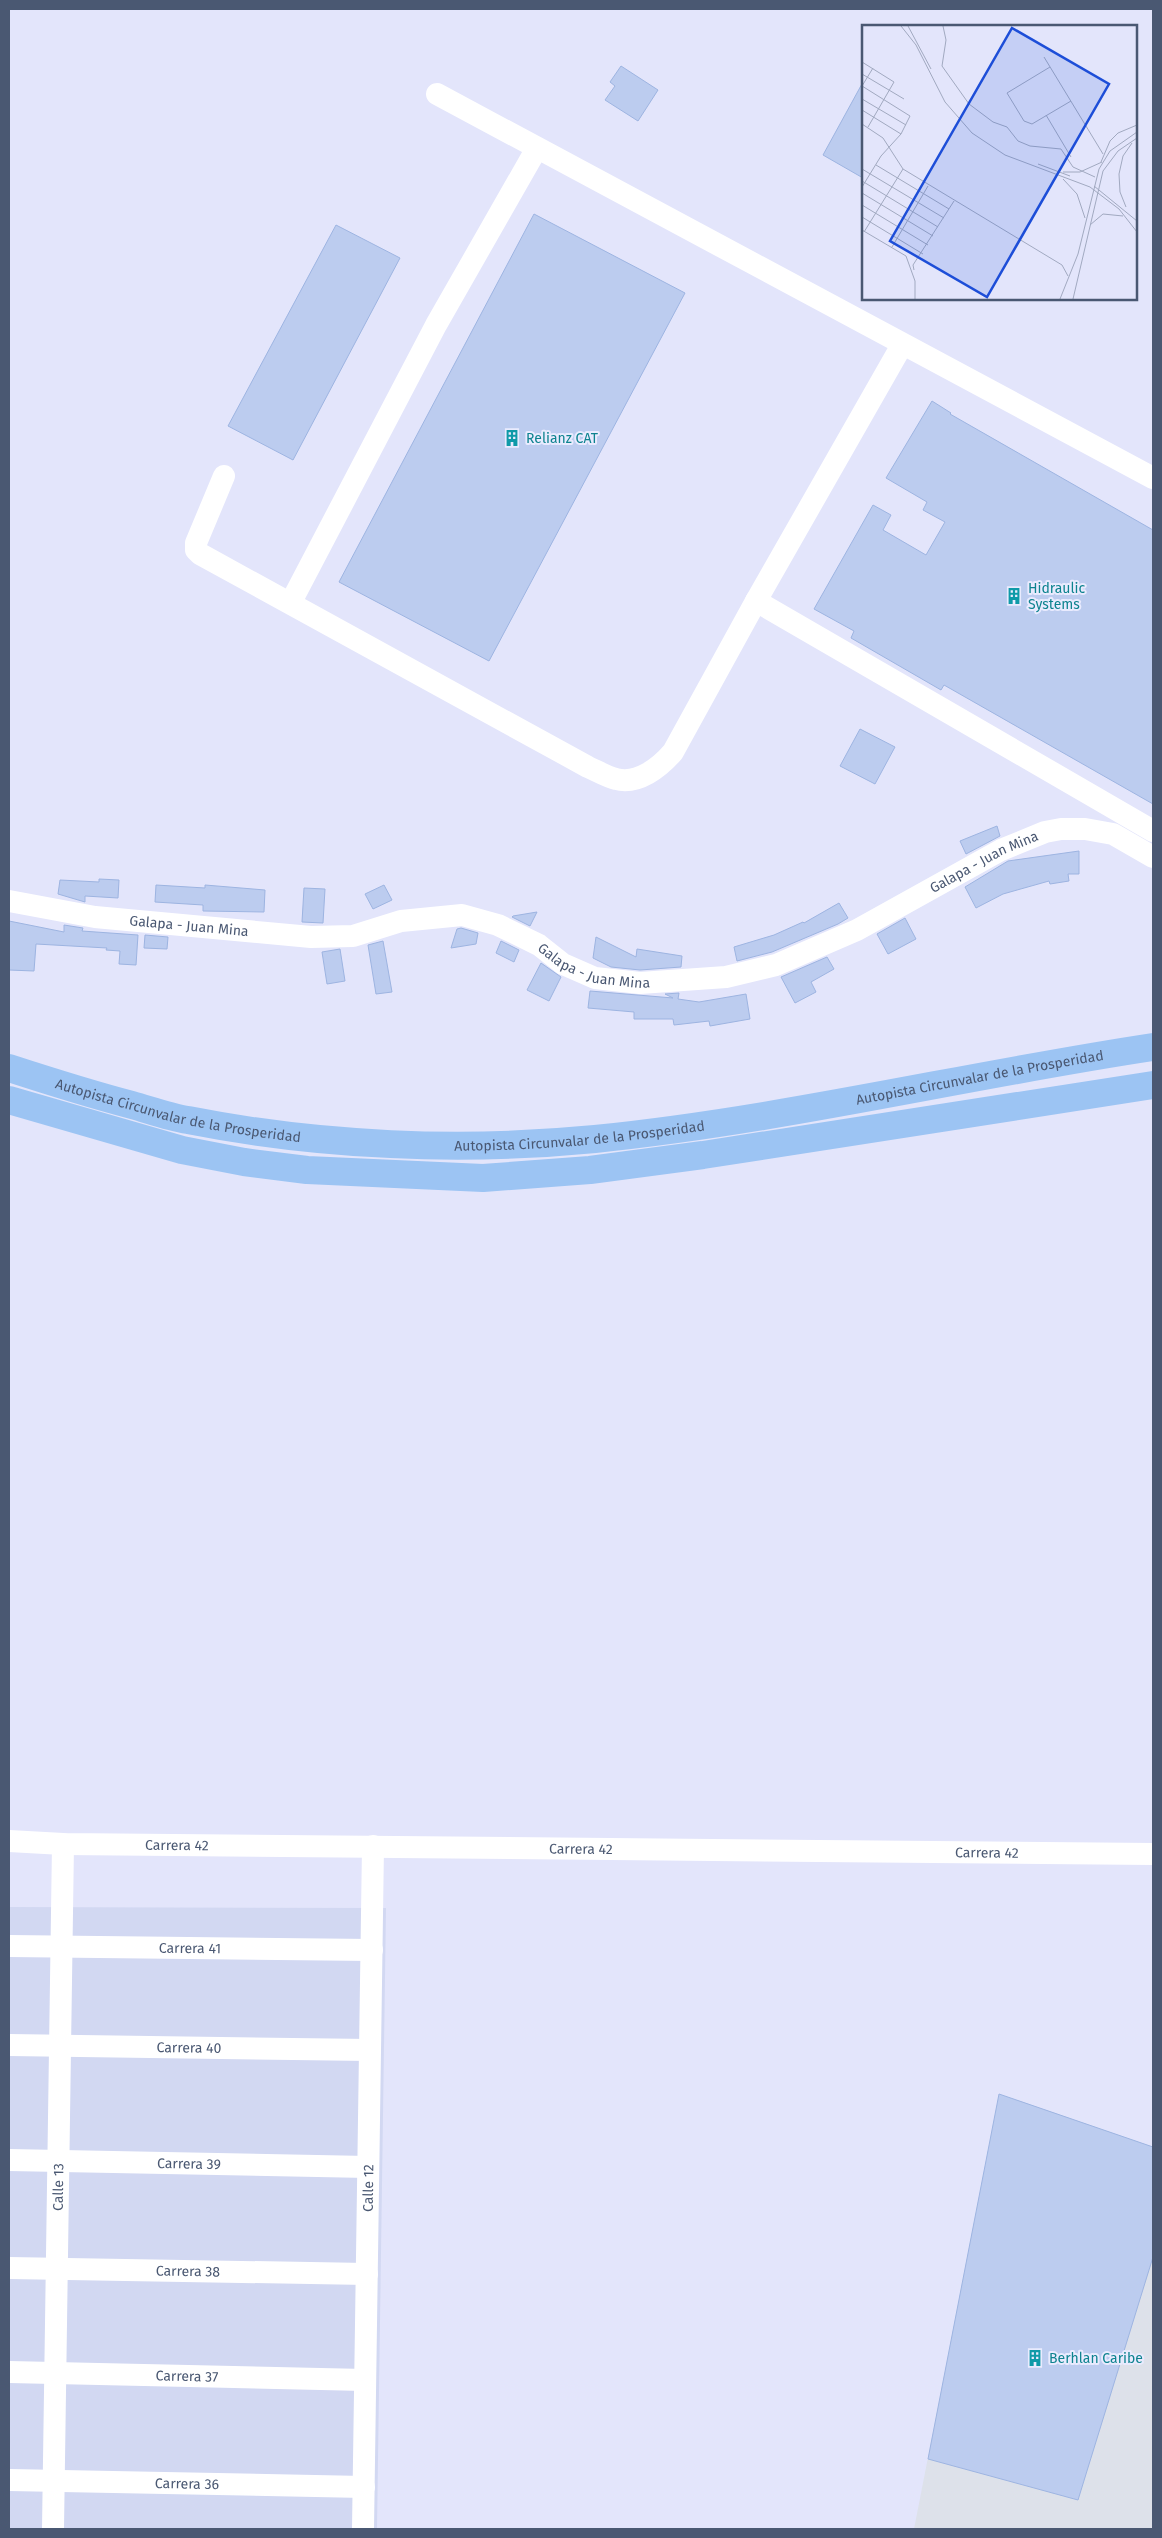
<svg xmlns="http://www.w3.org/2000/svg" width="1162" height="2538" font-family="'Fira Sans',sans-serif">
<style>
.residential{fill:#d2d8f2}
.industrial{fill:#dde1ea}
.building{fill:#bcccef;stroke:#9db4e1}
.lines{fill:none;stroke-linecap:round;stroke-linejoin:round}
.minor{stroke:#fff;stroke-width:22}
.highway{stroke:#9cc4f3;stroke-width:28}
.labels{text-anchor:middle;stroke-width:4;stroke-linejoin:round;paint-order:stroke}
.culture-label{font-size:14px;fill:#0d838f;stroke:#e9ebfe;text-anchor:start}
.street-label{font-size:14px;fill:#4a5872;stroke:#e9ebfe}
.inset-road{fill:none;stroke:#a1a9c0;stroke-width:1}
.view{fill:#1d4ed8;fill-opacity:0.15;stroke:#1d4ed8;stroke-width:2.5}
.inset-edge{fill:none;stroke:#4a5872;stroke-width:2.5}
</style>
<rect width="100%" height="100%" fill="#e3e5fb"/>
<!-- residential -->
<polygon class="residential" points="9,1907 386,1908 377,2529 9,2529"/>
<!-- industrial -->
<polygon class="industrial" points="999,2094 1153,2147 1153,2529 914,2529"/>
<!-- building -->
<g class="building">
<polygon points="621,66 658,90 638,121 605,100 615,86 610,82"/>
<polygon points="863,82 863,178 823,155"/>
<polygon points="534,214 685,293 489,661 339,582"/>
<polygon points="336,225 400,258 293,460 228,426"/>
<polygon points="932,401 951,413 950,414 1153,530 1153,804 944,685 941,690 851,638 854,631 814,609 873,505 891,515 883,530 926,555 945,522 923,510 927,502 886,478"/>
<polygon points="860,729 895,747 875,784 840,766"/>
<polygon points="997,826 1000,836 966,854 960,841"/>
<polygon points="1079,851 1079,874 1068,874 1069,881 1050,884 1049,881 1003,894 976,908 965,887 1008,861"/>
<polygon points="99,879 119,880 118,898 85,896 85,902 58,894 60,880 99,882"/>
<polygon points="156,885 205,888 205,885 265,890 264,912 203,911 203,905 155,902"/>
<polygon points="384,885 392,900 373,909 365,894"/>
<polygon points="304,888 325,889 323,923 302,922"/>
<polygon points="839,903 848,918 838,924 772,952 737,961 734,947 774,935 803,922 804,923"/>
<polygon points="537,912 530,926 512,917 513,916"/>
<polygon points="905,918 916,939 888,954 877,934"/>
<polygon points="9,921 64,932 64,925 83,928 82,931 138,935 136,965 119,964 120,951 106,950 107,948 36,944 34,971 9,970"/>
<polygon points="461,928 478,933 476,944 451,948 457,929"/>
<polygon points="145,935 168,937 167,949 144,948"/>
<polygon points="596,937 636,957 637,949 682,956 681,967 640,970 611,967 593,958"/>
<polygon points="383,941 392,992 376,994 368,945"/>
<polygon points="501,941 519,950 514,962 496,953"/>
<polygon points="340,949 345,981 327,984 322,952"/>
<polygon points="827,957 834,969 811,982 816,992 795,1003 781,977"/>
<polygon points="541,963 561,977 549,1001 527,990"/>
<polygon points="590,991 673,998 665,994 679,993 678,999 699,1002 746,994 750,1019 710,1026 709,1021 674,1025 673,1019 634,1019 634,1012 588,1008"/>
<polygon points="999,2094 1153,2147 1153,2257 1078,2500 928,2459"/>
</g>
<g class="lines">
<!-- minor -->
<g class="minor">
<polyline points="437,94 1153,478"/>
<path d="M224 476 196 543V550L200 554 588 767C597 771 607 777 616 779 638 785 660 767 673 752L756 601 902 345"/>
<polyline points="756,601 1153,831"/>
<polyline points="291,602 436,325 537,148"/>
<path id="s1" d="M9 901 95 917 311 937 353 936 401 921 462 915 498 925 539 945 563 964 595 978 640 983 726 977 776 965 857 930 1001 850 1045 832 1061 829H1085L1113 834 1153 857"/>
<path id="s2" d="M9 1841 63 1844 1153 1854"/>
<path id="s3" d="M9 1946 372 1950"/>
<path id="s4" d="M9 2045 370 2050"/>
<path id="s5" d="M9 2160 368 2167"/>
<path id="s6" d="M9 2268 367 2274"/>
<path id="s7" d="M9 2372 365 2380"/>
<path id="s8" d="M9 2480 364 2487"/>
<path id="s9" d="M53 2529 63 1844"/>
<path id="s10" d="M363 2529 373 1846"/>
</g>
<!-- highway -->
<g class="highway">
<path id="s11" d="M9 1068C49 1081 90 1094 132 1105 150 1110 169 1117 188 1120 320 1146 461 1152 595 1139 783 1120 967 1075 1153 1047"/>
<polyline points="9,1100 182,1150 244,1162 307,1170 483,1178 590,1170 703,1155 1153,1085"/>
</g>
</g>
<!-- icons -->
<defs>
<g id="building-bare" transform="scale(1.35)"><path d="M-4-6H4V6H1V3H-1V6H-4ZM-2.5-4.3h1.7v1.8h-1.7ZM.8-4.3h1.7v1.8H.8ZM-2.5-1h1.7V.8h-1.7ZM.8-1h1.7V.8H.8Z" fill="#0f9aa8" stroke="#e9ebfe" stroke-width="2.5" paint-order="stroke"/></g>
</defs>
<g fill-rule="evenodd">
<use href="#building-bare" x="512" y="438"/>
<use href="#building-bare" x="1014" y="596"/>
<use href="#building-bare" x="1035" y="2358"/>
</g>
<g class="labels">
<!-- culture labels -->
<g class="culture-label">
<text x="526" y="443">Relianz CAT</text>
<text x="1028" y="593">Hidraulic<tspan x="1028" dy="16">Systems</tspan></text>
<text x="1049" y="2363">Berhlan Caribe</text>
</g>
<!-- street labels -->
<g class="street-label">
<text dy="5" stroke="none"><textPath href="#s1" startOffset="1022">Galapa - Juan Mina</textPath></text>
<text dy="5" stroke="none"><textPath href="#s1" startOffset="182">Galapa - Juan Mina</textPath></text>
<text dy="5" stroke="none"><textPath href="#s1" startOffset="602">Galapa - Juan Mina</textPath></text>
<text dy="5" stroke="none"><textPath href="#s11" startOffset="985">Autopista Circunvalar de la Prosperidad</textPath></text>
<text dy="5" stroke="none"><textPath href="#s11" startOffset="175">Autopista Circunvalar de la Prosperidad</textPath></text>
<text dy="5" stroke="none"><textPath href="#s11" startOffset="580">Autopista Circunvalar de la Prosperidad</textPath></text>
<text dy="5" stroke="none"><textPath href="#s2" startOffset="168">Carrera 42</textPath></text>
<text dy="5" stroke="none"><textPath href="#s2" startOffset="572">Carrera 42</textPath></text>
<text dy="5" stroke="none"><textPath href="#s2" startOffset="978">Carrera 42</textPath></text>
<text dy="5" stroke="none"><textPath href="#s3" startOffset="181">Carrera 41</textPath></text>
<text dy="5" stroke="none"><textPath href="#s4" startOffset="180">Carrera 40</textPath></text>
<text dy="5" stroke="none"><textPath href="#s5" startOffset="180">Carrera 39</textPath></text>
<text dy="5" stroke="none"><textPath href="#s9" startOffset="342">Calle 13</textPath></text>
<text dy="5" stroke="none"><textPath href="#s10" startOffset="341">Calle 12</textPath></text>
<text dy="5" stroke="none"><textPath href="#s6" startOffset="179">Carrera 38</textPath></text>
<text dy="5" stroke="none"><textPath href="#s7" startOffset="178">Carrera 37</textPath></text>
<text dy="5" stroke="none"><textPath href="#s8" startOffset="178">Carrera 36</textPath></text>
</g>
</g>
<!-- overview -->
<g transform="translate(862 25)">
<rect width="275" height="275" fill="#e3e5fb"/>
<path class="inset-road" d="M39 1 54 20 83 77 110 108 143 130 228 162 257 184 275 207M46 1 69 44M81 1 84 15 80 41 107 79 131 97 145 102 156 116 168 121 199 124 211 142 233 152M182 32 241 129M0 37 32 57 6 102M188 42 145 68 162 96 170 99 209 76M0 49 42 74M0 61 48 91 39 109 19 131 0 162M0 61 11 43M0 74 44 100M0 85 39 109M184 90 209 132M0 99 21 113 41 144 200 240 206 251M239 137 248 116 256 108 275 100M176 139 208 151M14 140 87 184M0 144 82 193M201 147H218L240 137M201 154 215 169 223 193M0 156 76 202M232 161 275 196M0 168 71 211M0 180 66 220M264 182 258 167 257 149 261 131 270 118M0 192 61 229M228 200 241 189 261 191M0 205 44 231 53 256V274M2 207 41 144M30 222 66 161M52 245 51 240 92 176M198 274 216 229 237 144 248 126 275 107M211 274 241 146 256 126 275 113"/>
<path class="view" d="M150 3 247 59 125 272 28 216Z"/>
<rect width="275" height="275" class="inset-edge"/>
</g>
<!-- border -->
<rect width="1162" height="2538" fill="none" stroke="#4a5872" stroke-width="20"/>
</svg>
